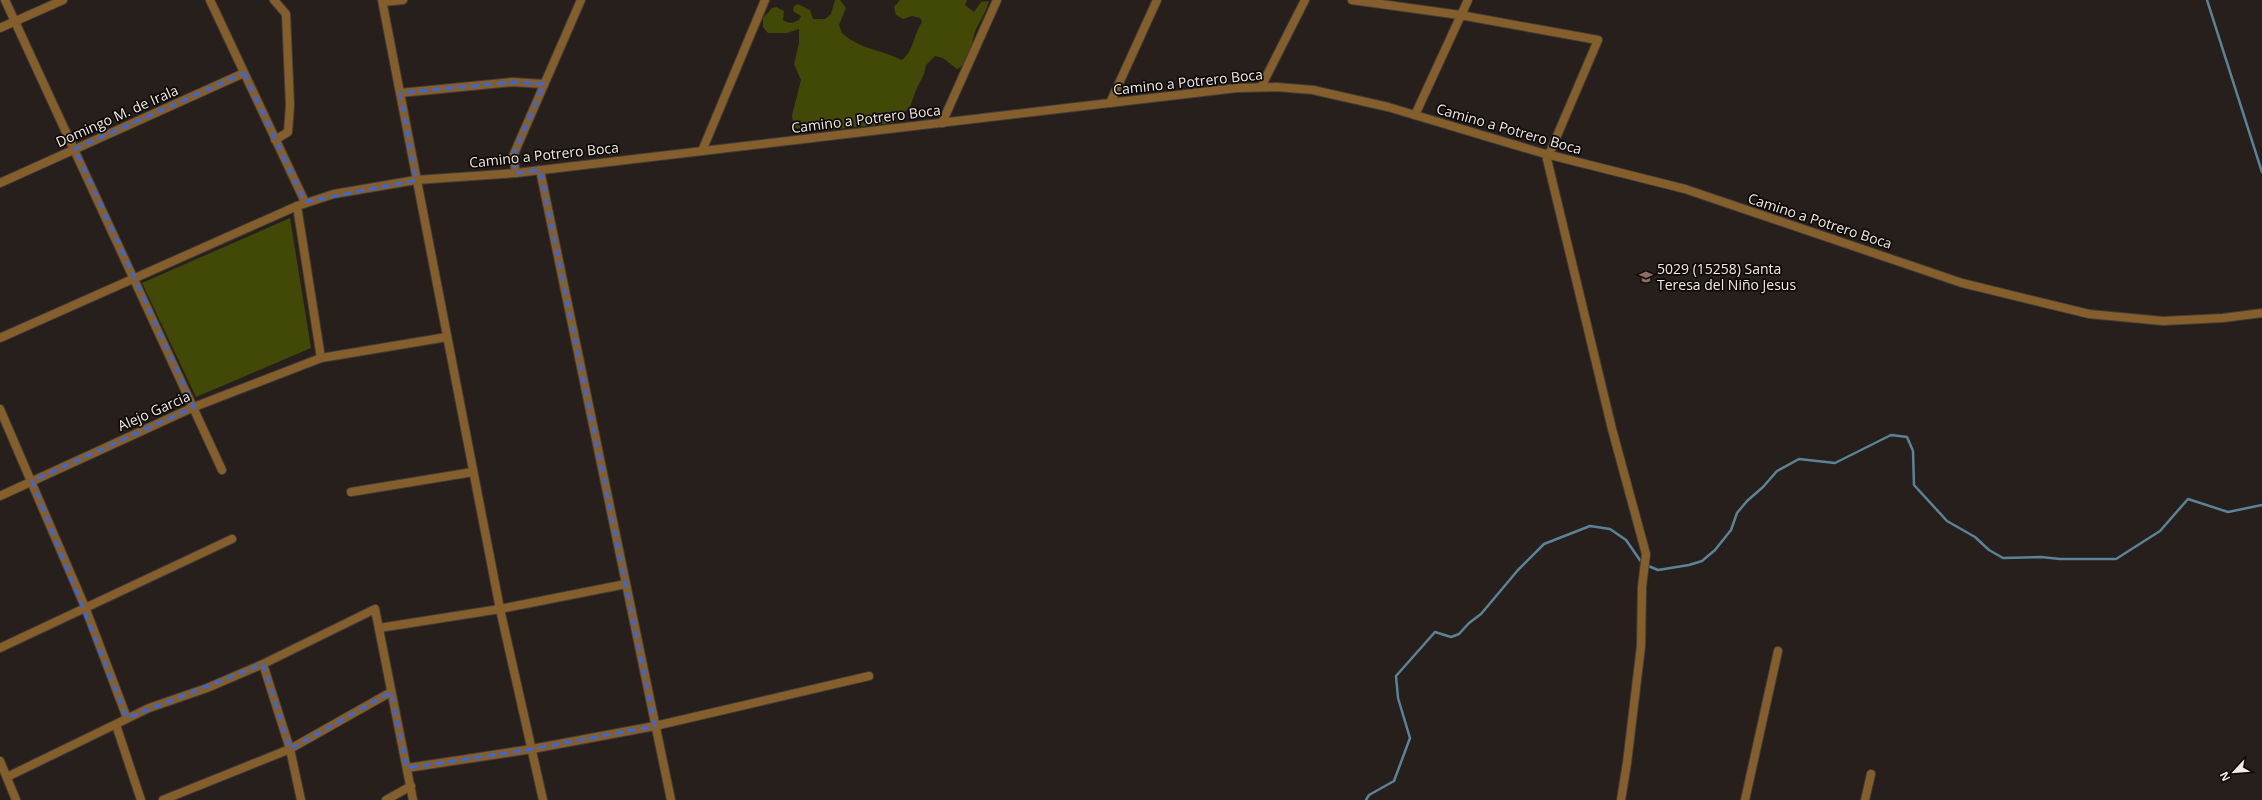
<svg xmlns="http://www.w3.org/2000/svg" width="2262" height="800" font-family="'Open Sans',sans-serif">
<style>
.green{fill:#424805}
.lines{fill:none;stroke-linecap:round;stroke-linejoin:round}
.stream{stroke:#5b8396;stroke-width:2.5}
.street-casing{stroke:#433c39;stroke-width:10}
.street{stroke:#845f2b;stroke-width:8}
.marked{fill:none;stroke:#3d66db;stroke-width:3;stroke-dasharray:8 5;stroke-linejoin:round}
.labels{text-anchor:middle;stroke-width:3.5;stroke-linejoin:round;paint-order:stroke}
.street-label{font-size:14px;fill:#f1ebe9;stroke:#0e0a08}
.poi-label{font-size:14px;fill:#f1ebe9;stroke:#0e0a08;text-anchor:start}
</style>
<rect width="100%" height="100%" fill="#271f1c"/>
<!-- green -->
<g class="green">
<path d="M835 0H840L846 8 839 25 842 33C859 49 882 50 902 60 913 52 914 34 922 22L920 18 912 16 903 19 896 15 894 7 900 0H967L965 5 974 12 981 2 989 1C986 11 982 18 977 27 970 40 974 62 957 69L943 58 935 56 926 65 924 74 916 90 910 107 892 123 820 131 794 128 792 115 801 80 794 64 799 43V29L787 33H768L763 27V18L772 8 776 7 784 11 783 20C789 24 793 23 799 20L801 16 793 11 794 6 798 4 810 10 813 19H825L831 14Z"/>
<polygon points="290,218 311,348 196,397 142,283"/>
</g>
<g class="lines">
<!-- stream -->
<g class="stream">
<polyline points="2207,0 2262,172"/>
<polyline points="1646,565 1658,570 1689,565 1702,561 1715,550 1731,530 1737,513 1747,501 1763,487 1777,471 1799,459 1835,463 1891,435 1907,437 1913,451 1914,485 1947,521 1975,537 1989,550 2003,558 2041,557 2060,559 2116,559 2160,531 2188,499 2228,512 2262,505"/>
<polyline points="1366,800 1369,795 1394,781 1410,738 1398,698 1396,676 1435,632 1451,637 1459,634 1469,623 1481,614 1518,570 1544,544 1590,526 1610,529 1626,540 1642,563"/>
</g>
<!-- street casing -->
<g class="street-casing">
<g id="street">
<polyline points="5,0 222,470"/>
<polyline points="210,0 305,202"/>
<polyline points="274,0 286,14 290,105 288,132 275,140"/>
<polyline points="382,0 500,609 543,800"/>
<polyline points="1352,0 1460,15 1598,40 1547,159 1612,429 1646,554 1642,587 1641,646 1627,763 1621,800"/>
<polyline points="383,2 403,0"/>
<polyline points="0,28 63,0"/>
<polyline points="1261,87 1305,0"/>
<polyline points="400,93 512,82 544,84"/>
<polyline points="1110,103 1157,0"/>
<polyline points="1415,115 1468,0"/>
<polyline points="942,123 997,0"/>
<polyline points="702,151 765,0"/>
<polyline points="540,170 671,800"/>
<polyline points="516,173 513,156 581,0"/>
<polyline points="0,183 244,73"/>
<polyline points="297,206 321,358"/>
<polyline points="0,338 297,206 334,194 416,180 516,173 1237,88 1277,87 1313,90 1388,107 1542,153 1685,189 1962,283 2089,314 2163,321 2223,318 2262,313"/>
<polyline points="0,409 85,607 127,718"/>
<polyline points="351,492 473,472"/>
<polyline points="0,496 194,407 321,358 447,337"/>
<polyline points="379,628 500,609 626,584"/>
<polyline points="0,648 232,539"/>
<polyline points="263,664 290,749 301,800"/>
<polyline points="116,725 141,800"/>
<polyline points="0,761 16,800"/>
<polyline points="407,768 532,749 655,726 869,676"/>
<polyline points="7,777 149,708 207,688 263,664 375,609 413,800"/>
<polyline points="163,800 290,749 391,692"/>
<polyline points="386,800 411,786"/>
<polyline points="1745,800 1778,651"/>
<polyline points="1865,800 1871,774"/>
</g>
</g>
<!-- street -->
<use href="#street" class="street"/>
</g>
<!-- marked area -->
<path class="marked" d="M244 73 305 202 416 180 400 93 512 82 544 84 513 156 516 173 540 170 655 726 532 749 407 768 391 692 290 749 263 664 127 718 32 481 194 407 75 149Z"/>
<!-- icons -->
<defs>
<g id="school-bare" transform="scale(1.08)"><path d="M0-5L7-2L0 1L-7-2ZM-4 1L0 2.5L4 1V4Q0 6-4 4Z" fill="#8d6e63" stroke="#0e0a08" stroke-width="2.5" paint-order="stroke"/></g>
</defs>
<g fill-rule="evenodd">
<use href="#school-bare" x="1646" y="277"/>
</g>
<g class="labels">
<!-- street labels -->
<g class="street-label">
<text transform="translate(1188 82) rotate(-6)" y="5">Camino a Potrero Boca</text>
<text transform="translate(117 116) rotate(-24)" y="5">Domingo M. de Irala</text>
<text transform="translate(866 119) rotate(-7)" y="5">Camino a Potrero Boca</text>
<text transform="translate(1509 129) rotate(16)" y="5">Camino a Potrero Boca</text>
<text transform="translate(544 155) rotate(-6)" y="5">Camino a Potrero Boca</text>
<text transform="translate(1820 221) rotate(18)" y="5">Camino a Potrero Boca</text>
<text transform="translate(154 411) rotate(-24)" y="5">Alejo Garcia</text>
</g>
<!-- poi labels -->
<g class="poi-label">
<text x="1657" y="274">5029 (15258) Santa<tspan x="1657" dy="16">Teresa del Niño Jesus</tspan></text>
</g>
</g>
<!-- north arrow -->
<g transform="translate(2234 772) rotate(244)" stroke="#0e0a08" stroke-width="3" paint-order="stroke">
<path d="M0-3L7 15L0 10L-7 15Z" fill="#f1ebe9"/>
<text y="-6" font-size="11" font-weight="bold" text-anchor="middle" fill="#f1ebe9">N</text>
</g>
</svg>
